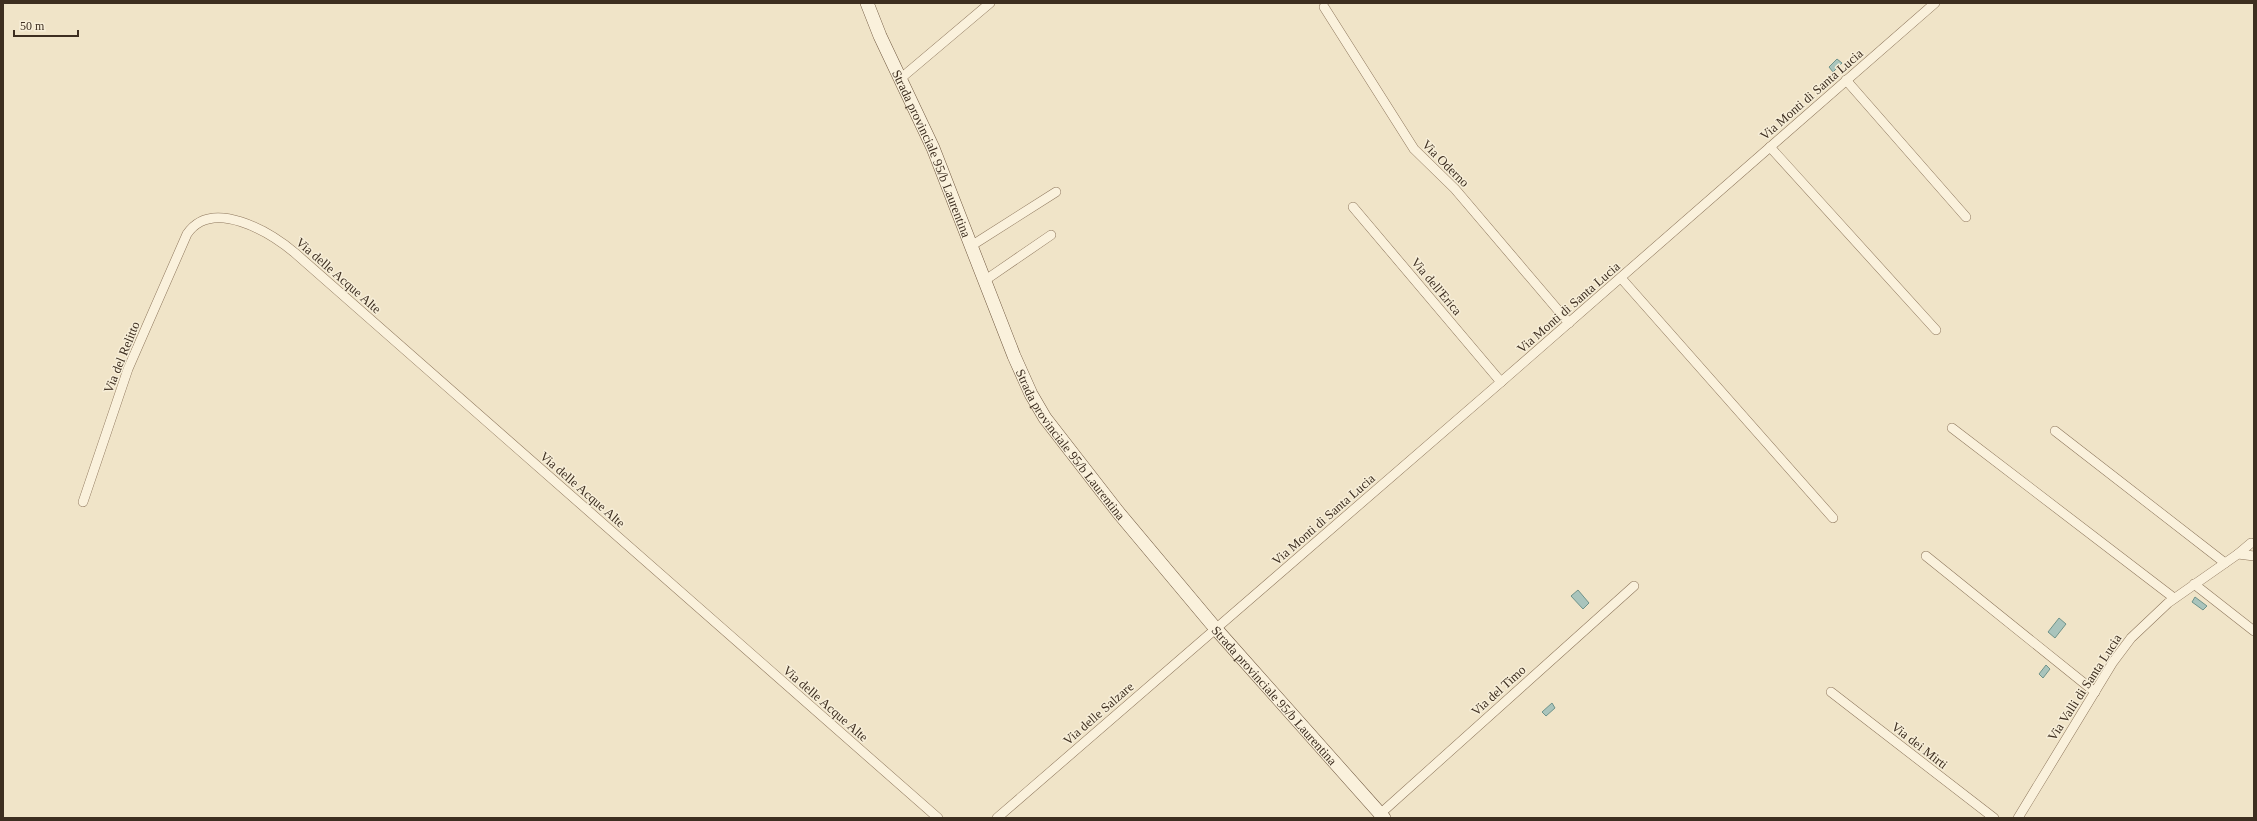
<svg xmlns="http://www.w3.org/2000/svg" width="2257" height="821" font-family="Georgia,serif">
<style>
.water{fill:#a9c4bc;stroke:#6f938a}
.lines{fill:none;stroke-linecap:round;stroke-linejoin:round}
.street-casing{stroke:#8d765c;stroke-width:10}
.secondary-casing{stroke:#6f573f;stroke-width:14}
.street{stroke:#faf1dc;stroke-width:9}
.secondary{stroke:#faf1dc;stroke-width:13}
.labels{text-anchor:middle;stroke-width:3;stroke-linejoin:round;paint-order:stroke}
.street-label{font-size:13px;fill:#3d2e20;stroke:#f7eed8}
</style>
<rect width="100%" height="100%" fill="#f0e4c8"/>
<!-- water -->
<g class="water">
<polygon points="1837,59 1842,63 1833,72 1829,67"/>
<polygon points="1578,590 1589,603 1583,609 1571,596"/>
<polygon points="2195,597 2207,606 2203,610 2192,602"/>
<polygon points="2059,618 2066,624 2055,638 2048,632"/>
<polygon points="2046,665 2050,669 2043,678 2039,674"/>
<polygon points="1552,703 1555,708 1546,716 1542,712"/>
</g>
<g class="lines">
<!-- street casing -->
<g class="street-casing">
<g id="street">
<polyline points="1324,7 1414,149 1455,189 1569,323"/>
<polyline points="900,79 990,3"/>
<polyline points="1846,80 1966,217"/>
<polyline points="1770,147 1936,330"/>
<polyline points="1353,207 1501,382"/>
<polyline points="971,246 1056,192"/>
<polyline points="1621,278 1833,518"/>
<polyline points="984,281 1051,235"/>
<polyline points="1952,428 2174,598"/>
<polyline points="2055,431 2225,563"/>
<path d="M83 502 128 369 187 234C212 197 270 232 295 253L938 818"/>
<polyline points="2238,554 2251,543"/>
<polyline points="1926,556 2095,692"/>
<polyline points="2194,584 2254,631"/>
<polyline points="1831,692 1994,818"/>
<polyline points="1380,814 1634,586"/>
<polyline points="997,818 1501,382 1935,3"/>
<polyline points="2018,818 2113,662 2131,638 2168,603 2238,554 2254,556"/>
</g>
</g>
<!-- secondary casing -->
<g class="secondary-casing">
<g id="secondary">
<path id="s1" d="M867 3 880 36 933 148 1014 356 1031 394 1045 418 1118 512 1216 629 1384 818"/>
</g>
</g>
<!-- street -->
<use href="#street" class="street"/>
<!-- secondary -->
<use href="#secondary" class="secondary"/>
</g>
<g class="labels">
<!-- street labels -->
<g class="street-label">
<text transform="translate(1811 94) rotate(-41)" y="5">Via Monti di Santa Lucia</text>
<text dy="5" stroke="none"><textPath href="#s1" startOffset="164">Strada provinciale 95/b Laurentina</textPath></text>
<text transform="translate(1446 163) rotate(45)" y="5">Via Oderno</text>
<text transform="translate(339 275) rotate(41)" y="5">Via delle Acque Alte</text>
<text transform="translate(1437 286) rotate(50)" y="5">Via dell'Erica</text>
<text transform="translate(1568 307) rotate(-41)" y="5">Via Monti di Santa Lucia</text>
<text transform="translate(121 357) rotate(-68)" y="5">Via del Relitto</text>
<text dy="5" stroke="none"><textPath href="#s1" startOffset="488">Strada provinciale 95/b Laurentina</textPath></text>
<text transform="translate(583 489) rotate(41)" y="5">Via delle Acque Alte</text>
<text transform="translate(1323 519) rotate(-41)" y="5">Via Monti di Santa Lucia</text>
<text transform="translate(2084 687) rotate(-57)" y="5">Via Valli di Santa Lucia</text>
<text transform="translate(1498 690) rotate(-42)" y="5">Via del Timo</text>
<text dy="5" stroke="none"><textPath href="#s1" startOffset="812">Strada provinciale 95/b Laurentina</textPath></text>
<text transform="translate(826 703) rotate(41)" y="5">Via delle Acque Alte</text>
<text transform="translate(1098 713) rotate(-41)" y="5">Via delle Salzare</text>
<text transform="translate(1920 745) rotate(38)" y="5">Via dei Mirti</text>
</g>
</g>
<!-- border -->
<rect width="2257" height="821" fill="none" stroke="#3d2e20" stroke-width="8"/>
<!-- scale -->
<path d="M14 30v6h64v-6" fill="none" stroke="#3d2e20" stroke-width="2"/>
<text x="20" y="30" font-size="12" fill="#3d2e20" stroke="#f7eed8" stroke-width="3" paint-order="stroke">50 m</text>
</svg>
